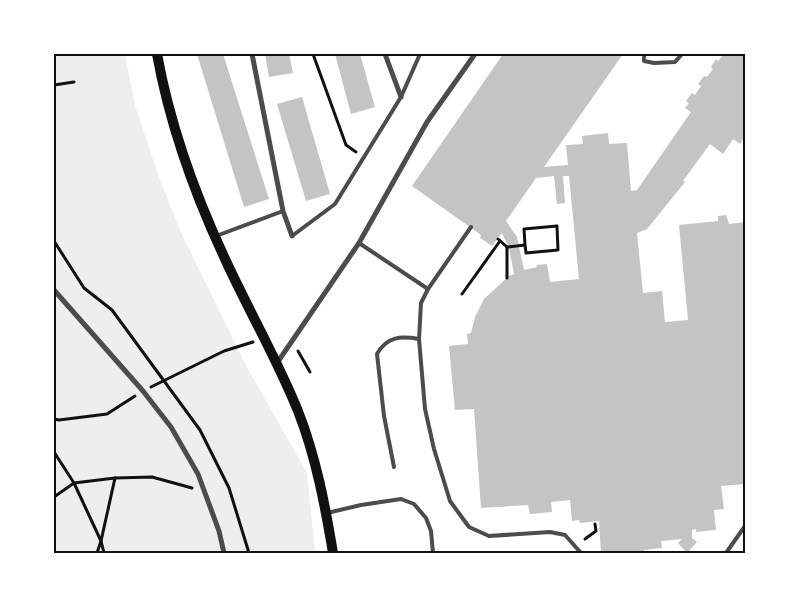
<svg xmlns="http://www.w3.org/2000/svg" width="799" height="607" font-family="Raleway,sans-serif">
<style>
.green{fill:#eee}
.building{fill:#c4c4c4;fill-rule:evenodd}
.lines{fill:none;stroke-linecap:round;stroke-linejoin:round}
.path{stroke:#111;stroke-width:3}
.service{stroke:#4c4c4c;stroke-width:4}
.minor{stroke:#4c4c4c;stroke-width:5}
.secondary{stroke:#111;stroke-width:10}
.neatline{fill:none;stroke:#111;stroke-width:2}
</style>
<rect width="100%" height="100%" fill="#fff"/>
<!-- green -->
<polygon class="green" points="54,54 125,54 135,105 159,177 182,235 248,369 307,473 315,553 54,553"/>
<!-- building -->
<g class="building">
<polygon points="197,54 223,54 269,199 244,207"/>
<polygon points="265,54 289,54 293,73 269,77"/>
<polygon points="335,54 360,54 375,107 351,114"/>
<path d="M503 54H623L544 167 568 165 566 145 583 144 582 136 608 133 609 144 627 143 631 191 637 190 691 112 685 108 689 103 686 101 692 93 695 95 701 86 698 84 704 76 707 77 713 69 711 67 716 59 718 61 724 54H745V140L743 139 740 144 733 139 723 154 710 144 683 181 685 182 647 229 637 233 643 293 662 291 665 322 688 320 679 225 718 221V216L726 215 729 224 745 222V484L721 486 724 509 714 510 716 530 696 532V529L692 530V538L697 542 687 553 678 543 682 539 661 541 662 548 644 550V553H601L599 521 580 523 579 520 572 521 570 500 551 502 552 512 530 514 528 505 481 508 474 409 455 410 449 346 468 344 467 334 471 333 475 317 484 299 509 276 514 274 509 248 502 233 492 246 480 238 481 235 412 186ZM554 176 557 204 565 203 563 176H569L579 279 550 282 547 264 536 265 537 267 524 270 517 237 506 221 536 178Z"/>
<polygon points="302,97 330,194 306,201 277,104"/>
</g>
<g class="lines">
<!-- path -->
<g class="path">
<polyline points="313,54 346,145 356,152"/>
<polyline points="54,85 74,82"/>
<polyline points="498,239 507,247 507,278"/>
<polyline points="54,241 84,288 112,310 200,430 229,488 249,553"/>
<polyline points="507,247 525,245 526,253 558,250 557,226 524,229 525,245"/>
<polyline points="462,294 500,241"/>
<polyline points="298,351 310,372"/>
<polyline points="151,387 224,351 253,342"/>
<polyline points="54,419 59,420 107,414 135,396"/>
<polyline points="54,452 74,483 101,541 97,553"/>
<polyline points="54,497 74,483 115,478 152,477 192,488"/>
<polyline points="585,539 596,531 595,524"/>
<polyline points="104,553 101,541 115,478"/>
</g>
<!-- service -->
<g class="service">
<polyline points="644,54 644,61 654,63 675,62 682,54"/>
<polyline points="216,236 283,211"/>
<polyline points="292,236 335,204 401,97 420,54"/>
<polyline points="359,243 428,289 421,303 419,339 425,409 434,449 450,501 469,527 489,536 550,532 565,535 581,553"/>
<polyline points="428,289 471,227"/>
<path d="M394 467 384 416 377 354C387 336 401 336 419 339"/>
<polyline points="327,513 361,505 401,499 414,504 426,518 431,531 433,553"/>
<polyline points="726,553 745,526"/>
</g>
<!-- minor -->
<g class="minor">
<polyline points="252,54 283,211 292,236"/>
<polyline points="385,54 401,97"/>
<polyline points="54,290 143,391 171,427 198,474 219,531 224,553"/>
<polyline points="277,363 359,243 427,122 475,54"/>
</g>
<!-- secondary -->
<path class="secondary" d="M157 54C170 126 195 195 226 261 249 311 277 359 298 411 316 457 325 505 333 553"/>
</g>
<!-- border -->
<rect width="799" height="607" fill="none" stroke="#ffffff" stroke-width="110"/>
<rect x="55" y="55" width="689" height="497" class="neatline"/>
</svg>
